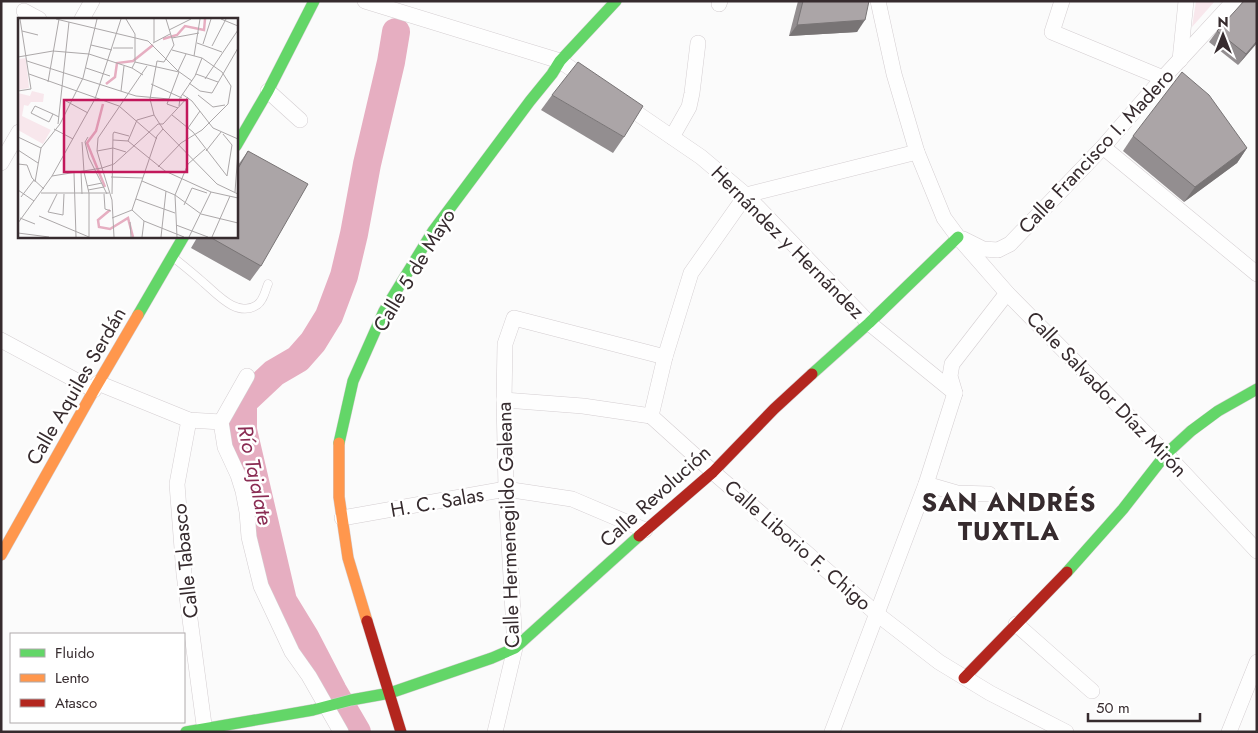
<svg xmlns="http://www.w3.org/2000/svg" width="1258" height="733" font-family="Jost,sans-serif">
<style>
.green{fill:#f8e7ec}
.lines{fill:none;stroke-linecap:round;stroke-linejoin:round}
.river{stroke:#e6aec1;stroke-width:28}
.lane-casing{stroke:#d4ced1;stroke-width:9}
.street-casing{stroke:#d4ced1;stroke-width:16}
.fast-casing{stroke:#d4ced1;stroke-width:12}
.slow-casing{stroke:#d4ced1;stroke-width:12}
.jam-casing{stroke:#d4ced1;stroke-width:12}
.lane{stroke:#fefefe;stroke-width:8}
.street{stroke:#fefefe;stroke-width:15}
.fast{stroke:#63d668;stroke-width:11}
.slow{stroke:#ff974d;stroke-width:11}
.jam{stroke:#b3261e;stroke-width:11}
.wall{fill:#938e90}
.shaded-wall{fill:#787475}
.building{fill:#aba5a7;stroke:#787475}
.labels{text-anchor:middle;stroke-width:5;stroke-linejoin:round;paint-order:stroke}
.street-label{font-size:20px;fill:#362b2e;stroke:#fff}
.water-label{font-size:21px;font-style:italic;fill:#8a2c53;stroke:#fff}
.district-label{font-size:25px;font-weight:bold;letter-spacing:1px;fill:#362b2e;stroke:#fff}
.inset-river{fill:none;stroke:#e6aec1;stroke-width:2.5}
.inset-road{fill:none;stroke:#aca8a9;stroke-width:1}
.view{fill:#c2185b;fill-opacity:0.15;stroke:#c2185b;stroke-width:2.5}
.inset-edge{fill:none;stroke:#362b2e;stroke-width:2.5}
</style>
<rect width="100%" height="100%" fill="#fbfbfb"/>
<!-- green -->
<polygon class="green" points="1196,1 1215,1 1192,27"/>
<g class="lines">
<!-- river -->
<polyline class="river" points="357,732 333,691 305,637 283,601 243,430 243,402 274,373 298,359 313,342 329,316 344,276 354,234 367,164 391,62 396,32"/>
<!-- lane casing -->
<g class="lane-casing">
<path id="lane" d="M174 258C184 266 194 274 204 283 217 294 237 318 257 305 264 300 265 291 268 284"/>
</g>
<!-- street casing -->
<g class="street-casing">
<g id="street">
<polyline points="365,1 560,61 588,80"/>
<polyline points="878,1 894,74 917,152 944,218 958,237 1007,293 1166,454 1257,551"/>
<polyline points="1062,1 1052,32 1163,78"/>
<polyline points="719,4 720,1"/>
<polyline points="24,11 39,19"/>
<polyline points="82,19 92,1"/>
<polyline points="1180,60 1186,1"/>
<polyline points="268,91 300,120"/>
<polyline points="622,103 701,157 746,195 869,323 955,393"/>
<polyline points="672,137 689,107 692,93 698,43"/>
<polyline points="1103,147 1257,274"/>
<polyline points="1,163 19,132"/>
<polyline points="963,239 983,249 998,250 1010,244 1103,147 1163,78 1234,1"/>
<polyline points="1,340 94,390"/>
<polyline points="247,376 221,422 225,447 238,475 243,491 247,512 249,537 261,586 292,652 309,676 341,732"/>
<polyline points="98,383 189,420 221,422"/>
<polyline points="504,400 583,406 651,416"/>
<polyline points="651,416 713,472 877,614 939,662 990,693 1066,732"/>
<polyline points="651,416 665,357 691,273 746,195 917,152"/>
<polyline points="189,420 177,484 184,574 205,732"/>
<polyline points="926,484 957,493 989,494"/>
<polyline points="342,518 506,489 572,499 645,530"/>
<polyline points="1016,624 1092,691"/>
<polyline points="495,732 515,648 506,489 504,400 505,344 514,318 665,357"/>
<polyline points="832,732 926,484 955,393 950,376 952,364 1007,293"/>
<polyline points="1229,732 1257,662"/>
</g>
</g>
<!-- fast casing -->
<g class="fast-casing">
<g id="fast">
<polyline points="236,146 268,91 314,1"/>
<polyline points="138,315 184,236"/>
<polyline points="812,374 869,323 958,237"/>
<polyline points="339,443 353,381 384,311 433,231 530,101 552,74 560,61 616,1"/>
<polyline points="1067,572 1123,509 1166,454 1191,431 1218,411 1257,389"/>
<polyline points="186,732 313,710 351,700 390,693 492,658 515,648 639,536"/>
</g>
</g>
<!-- slow casing -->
<g class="slow-casing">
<g id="slow">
<polyline points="339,443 339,497 348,558 367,621"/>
<polyline points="1,555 94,390 138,315"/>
</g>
</g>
<!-- jam casing -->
<g class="jam-casing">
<g id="jam">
<polyline points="639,536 713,472 774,409 812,374"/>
<polyline points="367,621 401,732"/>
<polyline points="964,678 1067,572"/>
</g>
</g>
<!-- lane -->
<use href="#lane" class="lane"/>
<!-- street -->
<use href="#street" class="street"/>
<!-- fast -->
<use href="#fast" class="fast"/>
<!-- slow -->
<use href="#slow" class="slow"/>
<!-- jam -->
<use href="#jam" class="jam"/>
</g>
<!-- wall -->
<g class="wall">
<polygon points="798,1 869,1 857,32 789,36"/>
<polygon points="1257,1 1257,43 1238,65 1209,42 1217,31"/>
<polygon points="552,95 624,137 613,153 541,110"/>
<polygon points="1133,136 1247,148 1237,163 1184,202 1123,151"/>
<polygon points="248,151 261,266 250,281 191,248 198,236 236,236 236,168"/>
</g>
<!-- shaded-wall -->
<g class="shaded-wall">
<polygon points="865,20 857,32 789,36 797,25"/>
<polygon points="1257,41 1257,43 1238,65 1246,54"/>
<polygon points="1247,148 1237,163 1184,202 1195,187"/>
</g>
<!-- building -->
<g class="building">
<polygon points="803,1 869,1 865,20 797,25"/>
<polygon points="1244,1 1257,1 1257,41 1246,54 1217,31"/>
<polygon points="578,62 643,106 624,137 552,95"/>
<polygon points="1182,72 1209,95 1247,148 1195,187 1133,136"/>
<polygon points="248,151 308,184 261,266 208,236 236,236 236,172"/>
</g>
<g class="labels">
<!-- street labels -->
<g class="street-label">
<text transform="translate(1096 151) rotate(-47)" y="7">Calle Francisco I. Madero</text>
<text transform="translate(788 242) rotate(45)" y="7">Hernández y Hernández</text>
<text transform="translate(414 270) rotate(-59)" y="7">Calle 5 de Mayo</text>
<text transform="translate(76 386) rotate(-60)" y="7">Calle Aquiles Serdán</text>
<text transform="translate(1107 394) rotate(46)" y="7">Calle Salvador Díaz Mirón</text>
<text transform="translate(655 496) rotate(-42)" y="7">Calle Revolución</text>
<text transform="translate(437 502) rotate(-10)" y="7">H. C. Salas</text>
<text transform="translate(508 525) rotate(-92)" y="7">Calle Hermenegildo Galeana</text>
<text transform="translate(798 545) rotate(41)" y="7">Calle Liborio F. Chigo</text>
<text transform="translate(185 561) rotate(-96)" y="7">Calle Tabasco</text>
</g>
<!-- water labels -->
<g class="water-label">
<text transform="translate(255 475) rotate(78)" y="7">Río Tajalate</text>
</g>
<!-- district labels -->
<g class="district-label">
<text x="1009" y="511">SAN ANDRÉS<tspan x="1009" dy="29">TUXTLA</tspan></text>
</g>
</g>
<!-- overview -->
<g transform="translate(18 18)">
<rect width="220" height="220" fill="#fbfbfb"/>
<path d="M8 40 11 70 0 72V41ZM14 73 26 76 25 84H13L10 88 6 87 4 98 33 112 25 126 0 112V75L12 78Z" fill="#f8e7ec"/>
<path class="inset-river" d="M145 21 159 17 167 8 186 12 187 1M88 66 97 59 99 45 115 43 135 27M85 86 78 113 69 125 87 169M92 192 80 202 81 209 92 211 110 200 115 219"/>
<path class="inset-road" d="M38 1 130 23 160 53 174 63M108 1 117 16V44L114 50M148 1 156 27 146 44 139 43 132 81 136 97 145 111 199 166 220 176M203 1 220 8M151 12 173 1M4 13 20 17M154 20 181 15M136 24V1M135 25 152 16M179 25 204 34M185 26 193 1M73 27 94 32M194 28 208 1M95 30H115M154 32 184 40 204 54 213 68 210 86M176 38 182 1M0 39 35 33 71 36 114 50 125 57M9 43 118 78 151 81M117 44 161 54 149 86 160 90M68 50 92 58M160 53 168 36M11 56 101 88 139 121M178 56 200 64M187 61 220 12M30 64 41 1M171 65 182 73 194 75 220 30M133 66 164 80M0 73 13 71 2 1M103 73 106 48M164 76 174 83 195 110 220 121M180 77 195 89 207 87M48 83 70 95M161 88 162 80 177 58 184 40M35 96 31 104 13 95 17 88 35 96 41 99M154 97 175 114 209 158M40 106 51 4M140 106H145L170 79M170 110 182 93M36 111 55 121M205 116 214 127 209 158M0 119 23 130M70 119 67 124 71 140 89 176M95 122 110 123M110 123 147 153 193 174 220 180M110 123 119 102 136 97M64 124 66 154 71 175V219M0 132 20 145M79 133 95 130 108 134M188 133 203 114M0 146 9 147 14 160 26 171M140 149 163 125 184 112 210 86M63 154 64 176M56 155 58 219M34 158 84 150 79 133 80 120 129 48M93 159 125 160M124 163 157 177 183 196 220 205M17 164 23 130 42 106 65 60 79 1M69 168 84 165M0 172 16 183M70 172 86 169M217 174 220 134M23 175H91M39 176 30 194 45 197 46 176M86 176 87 191 93 193M94 176 95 116 96 114 111 118M3 179 16 162M118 181 157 195M166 187 174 170 189 175M114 192 126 203 166 219M21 198 71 219M2 200 17 206M94 200 114 192 139 118 145 111M112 204 113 219M0 205 34 158 77 81 103 1M158 207 190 219M0 215 31 219M96 219 94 182 84 150 96 146 140 106M124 219 126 203M143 219 148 173M159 219 157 177 170 146 187 131M171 219 193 174M194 219 212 178"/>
<path class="view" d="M46 82H169V154H46Z"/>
<rect width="220" height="220" class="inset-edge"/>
</g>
<!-- border -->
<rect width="1258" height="733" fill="none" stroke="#362b2e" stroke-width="5"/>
<!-- legend -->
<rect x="10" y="633" width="175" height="90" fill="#ffffff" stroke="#afaaab"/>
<rect x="20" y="649" width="25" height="8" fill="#63d668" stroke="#afaaab"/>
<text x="55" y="658" font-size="15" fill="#362b2e">Fluido</text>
<rect x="20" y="674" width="25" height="8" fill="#ff974d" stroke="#afaaab"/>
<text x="55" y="683" font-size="15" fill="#362b2e">Lento</text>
<rect x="20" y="699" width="25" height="8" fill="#b3261e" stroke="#afaaab"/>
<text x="55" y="708" font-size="15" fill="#362b2e">Atasco</text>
<!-- north arrow -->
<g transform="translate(1223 35)" stroke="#ffffff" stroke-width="4" paint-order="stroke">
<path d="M0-4L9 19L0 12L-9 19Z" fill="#362b2e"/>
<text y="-8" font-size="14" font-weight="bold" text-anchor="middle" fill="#362b2e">N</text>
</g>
<!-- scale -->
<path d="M1088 713v8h112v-8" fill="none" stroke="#362b2e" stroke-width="2.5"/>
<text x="1096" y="713" font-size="15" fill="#362b2e" stroke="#ffffff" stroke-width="4" paint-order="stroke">50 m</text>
</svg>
